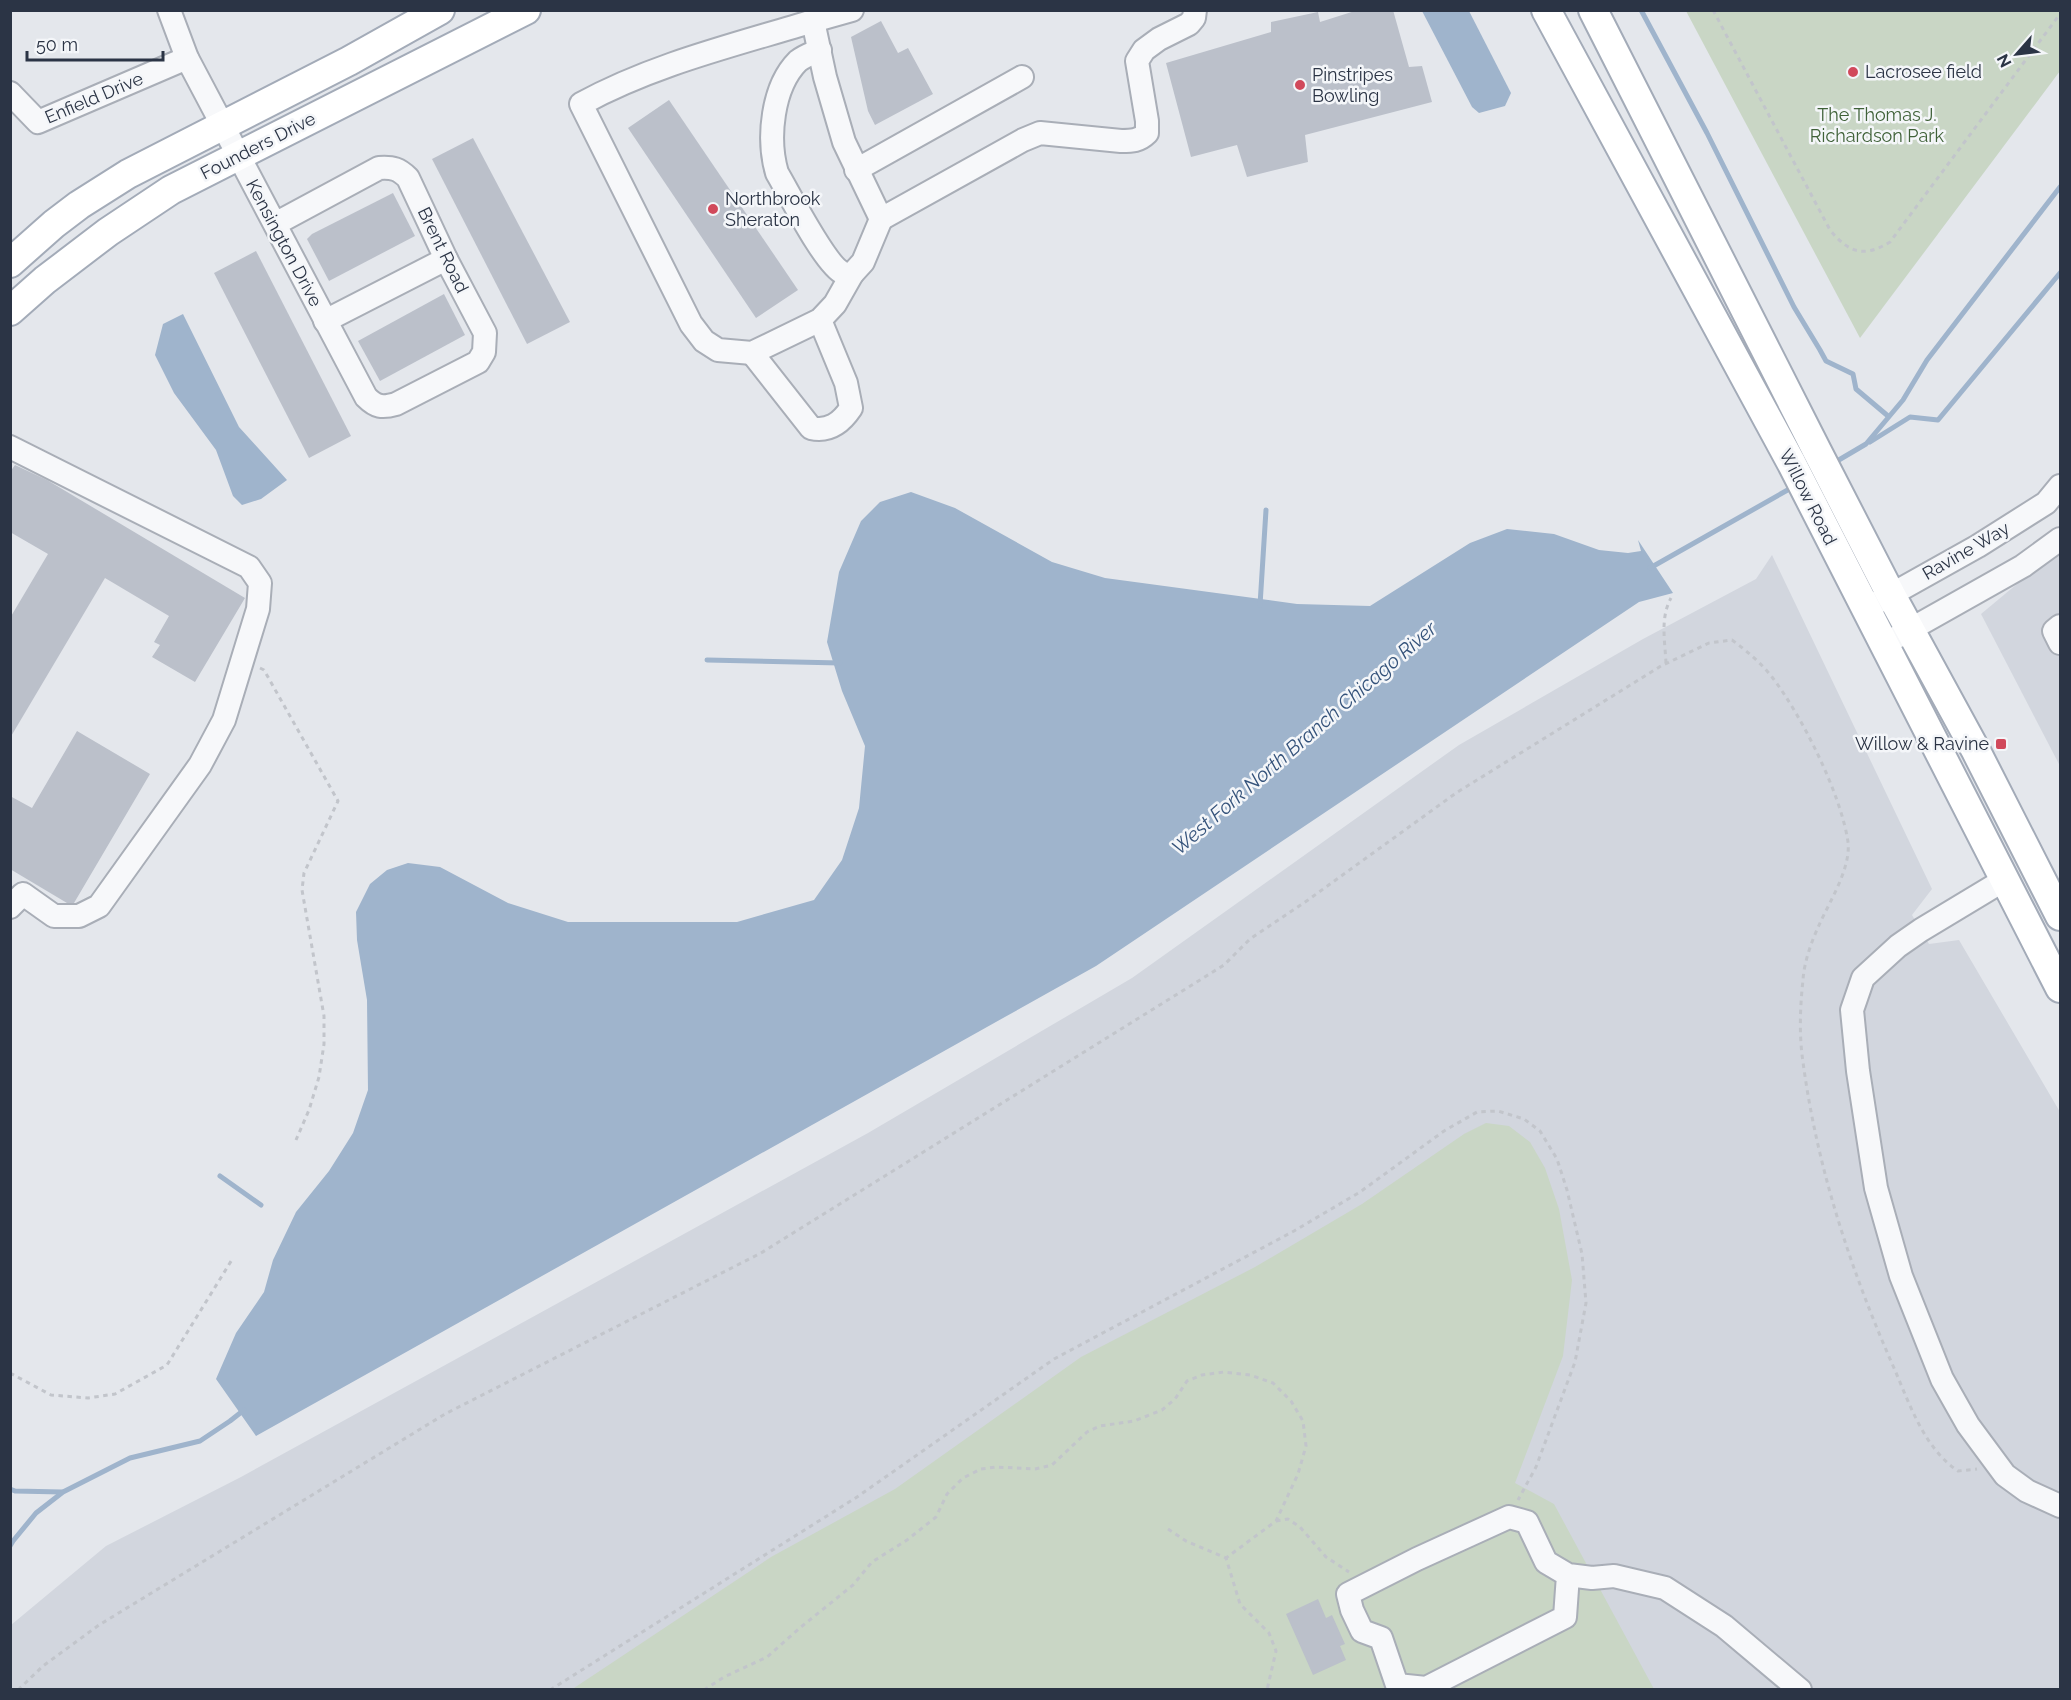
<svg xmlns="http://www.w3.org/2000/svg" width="2071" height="1700" font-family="Raleway,sans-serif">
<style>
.built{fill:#d2d6de}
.green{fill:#c9d6c5}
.water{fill:#9fb4cc}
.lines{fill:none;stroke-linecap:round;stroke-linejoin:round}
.stream{stroke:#9fb4cc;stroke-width:5}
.building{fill:#bbc0ca}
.minor-casing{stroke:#a9aeb7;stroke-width:26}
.major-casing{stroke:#a3abb8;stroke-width:32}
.path{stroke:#c2c5cb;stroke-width:3;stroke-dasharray:4.5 4.5;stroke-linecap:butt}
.minor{stroke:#f7f8fa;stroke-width:22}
.major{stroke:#fff;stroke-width:28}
.poi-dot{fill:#d1495b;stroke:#f4f6f9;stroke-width:2}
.labels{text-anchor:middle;stroke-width:5;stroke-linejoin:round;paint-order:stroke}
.poi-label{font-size:18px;fill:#2b3445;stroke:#f4f6f9;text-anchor:start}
.street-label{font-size:18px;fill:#2b3445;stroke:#f4f6f9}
.park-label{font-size:18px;fill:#3f6138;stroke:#f4f6f9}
.water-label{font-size:20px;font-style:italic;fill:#34527a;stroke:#f4f6f9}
</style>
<rect width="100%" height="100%" fill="#e4e7ec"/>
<!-- built -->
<g class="built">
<polygon points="2060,551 2060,766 1981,614 2029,574"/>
<polygon points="1772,555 1932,889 1912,915 1929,944 1959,940 2060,1112 2060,1689 11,1690 11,1625 106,1546 241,1477 868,1133 1132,978 1459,745 1643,639 1756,579"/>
</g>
<!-- green -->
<g class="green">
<polygon points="1686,11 2060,11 2060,71 1860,338"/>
<polygon points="1486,1123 1509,1126 1530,1142 1545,1168 1559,1209 1572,1280 1563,1356 1515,1483 1554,1504 1654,1689 571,1690 771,1557 895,1489 1081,1357 1255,1267 1362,1204 1464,1134"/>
</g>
<!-- water -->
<g class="water">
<polygon points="1422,11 1469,11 1511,93 1505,106 1479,113 1472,107"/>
<polygon points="183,314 239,427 287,480 261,499 242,505 233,496 216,450 174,393 155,355 163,324"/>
<polygon points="911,492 955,508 1052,562 1105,578 1297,604 1370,606 1470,543 1507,529 1554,534 1599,550 1628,553 1641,551 1638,540 1673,593 1639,602 1096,966 256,1436 216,1379 236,1333 264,1292 273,1260 296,1212 329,1171 353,1133 368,1090 367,1000 357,940 356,912 370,884 387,870 408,863 440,867 508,903 568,922 737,922 814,900 842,860 859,808 865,746 842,691 827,642 839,572 861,521 880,502"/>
</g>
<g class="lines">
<!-- stream -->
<g class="stream">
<polyline points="1641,10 1707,133 1794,307 1820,350 1826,361 1853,374 1856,389 1888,416"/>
<polyline points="1870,442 1910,417 1938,420 2060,273"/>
<polyline points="1832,464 1866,444 1903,400 1927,360 2060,187"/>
<polyline points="1650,568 1793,487"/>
<polyline points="1260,605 1266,510"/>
<polyline points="707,660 840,663"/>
<polyline points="220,1176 261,1205"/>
<polyline points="10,1489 15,1491 62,1492"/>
<polyline points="10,1546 13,1541 36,1513 63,1492 130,1458 200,1441 230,1421 244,1410"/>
</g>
</g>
<!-- building -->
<g class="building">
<polygon points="1358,10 1393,10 1409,67 1422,66 1432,102 1305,135 1308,162 1247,177 1237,145 1191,157 1166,63 1271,32 1271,22 1318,12 1320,22"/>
<polygon points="881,21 898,53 908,48 933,94 875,125 868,111 851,37"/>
<polygon points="669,100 798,290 756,318 628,128"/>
<polygon points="473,138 570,322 527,344 432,159"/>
<polygon points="393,193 415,236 329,281 307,239 312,234"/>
<polygon points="256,251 351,436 309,458 214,273"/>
<polygon points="444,294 465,335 380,381 358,341"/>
<polygon points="15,465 47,480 245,598 195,682 152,657 160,645 154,642 169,616 105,578 10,738 10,618 48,554 10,532 10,472"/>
<polygon points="77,731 150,774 74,903 67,903 10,869 10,796 32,808"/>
<polygon points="1318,1599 1326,1618 1332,1615 1345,1644 1340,1646 1346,1660 1313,1675 1286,1614"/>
</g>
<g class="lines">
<!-- minor casing -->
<g class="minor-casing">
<g id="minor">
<path d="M169 10 187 58 366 397C376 407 382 408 396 404L478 362 484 352 485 333 446 259 408 178C399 169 393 167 379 168L275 224"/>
<path d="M852 10 813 21 825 77 844 142 881 219 1023 140 1040 133 1121 141C1132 141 1139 141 1147 133V121L1137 61 1144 50 1159 39 1189 24 1194 18 1195 10"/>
<path d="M813 21C735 45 654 64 581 104L691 324 704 341 718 350 752 353 820 320 835 304 852 274"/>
<path d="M820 50C813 53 804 56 798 61 772 87 767 139 777 173 789 193 825 265 843 273 845 274 849 274 852 274L863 262 881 219"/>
<polyline points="10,93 38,122 187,58"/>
<polyline points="856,170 1022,77"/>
<polyline points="325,321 446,259"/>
<path d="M752 353 811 428C829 432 841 423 851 408L846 383 820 320"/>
<polyline points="10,447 249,567 260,583 258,609 224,720 200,765 99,906 79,916 54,916 23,894 10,907"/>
<polyline points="1878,602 1978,546 2046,503 2060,486"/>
<polyline points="2060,626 2054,631 2060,643"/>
<polyline points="1897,637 2023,566 2060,539"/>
<polyline points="2004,880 1921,930 1898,946 1863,978 1852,1010 1858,1071 1876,1188 1901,1276 1942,1379 1968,1425 2005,1475 2027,1491 2060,1506"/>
<polyline points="1568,1575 1565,1617 1426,1688 1397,1685 1381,1638 1362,1631 1352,1610 1348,1594 1417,1559 1509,1517 1527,1522 1546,1562 1568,1575 1592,1578 1614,1576 1665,1588 1724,1626 1800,1690"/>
</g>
</g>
<!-- major casing -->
<g class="major-casing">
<g id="major">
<polyline points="1546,10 1792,464 2060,988"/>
<polyline points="1593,10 1817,451 1891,595 1975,749 2060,916"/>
<polyline points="10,263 54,224 79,205 128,174 349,61 440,10"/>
<polyline points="10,311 45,280 108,232 171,190 526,10"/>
</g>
</g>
<!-- path -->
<g class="path">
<path d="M1713 10 1830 230C1849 253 1864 258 1890 242L2060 14"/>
<path d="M1666 663C1665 641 1660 618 1671 598"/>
<polyline points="260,668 264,670 338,801 304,873 302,890 324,1016 324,1044 319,1077 309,1110 296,1140"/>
<polyline points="10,1373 51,1395 88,1398 115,1394 167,1365 233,1258"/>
<polyline points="1276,1521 1288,1519 1300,1527 1326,1557 1349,1572"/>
<polyline points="1168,1529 1186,1541 1226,1558 1240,1604 1269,1633 1276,1651 1267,1690"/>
<path d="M18 1690 43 1666 99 1625 445 1414 761 1253 1224 965 1250 939 1308 900 1456 793 1661 666 1709 643 1732 640C1747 651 1761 663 1772 677 1802 716 1841 794 1848 842 1851 868 1830 901 1820 923 1812 940 1804 962 1803 980 1800 1007 1799 1036 1803 1062 1817 1168 1851 1271 1894 1368 1910 1405 1924 1448 1958 1471L1977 1469"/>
<polyline points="550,1690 857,1497 1054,1359 1294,1231 1360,1192 1444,1131 1477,1112 1498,1111 1524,1119 1540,1131 1557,1159 1567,1190 1582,1254 1586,1303 1575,1362 1536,1467 1518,1500"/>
<polyline points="704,1690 724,1677 767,1657 801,1627 853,1585 872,1562 907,1540 936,1517 947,1494 963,1478 981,1469 996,1467 1035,1469 1052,1465 1087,1432 1100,1426 1134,1421 1162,1410 1175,1399 1187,1381 1202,1375 1224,1372 1250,1375 1273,1383 1291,1401 1303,1421 1306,1446 1298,1474 1276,1521 1226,1558"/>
</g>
<!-- minor -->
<use href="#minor" class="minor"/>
<!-- major -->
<use href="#major" class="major"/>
</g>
<!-- markers -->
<g class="poi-dot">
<circle cx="1853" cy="72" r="6"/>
<circle cx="1300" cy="85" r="6"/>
<circle cx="713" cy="209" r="6"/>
<rect x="1995" y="738" width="12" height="12" rx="3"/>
</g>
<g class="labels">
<!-- poi labels -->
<g class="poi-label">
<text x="1865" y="78">Lacrosee field</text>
<text x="1312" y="81">Pinstripes<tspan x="1312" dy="21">Bowling</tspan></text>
<text x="725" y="205">Northbrook<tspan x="725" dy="21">Sheraton</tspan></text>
<text x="1989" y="750" text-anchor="end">Willow &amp; Ravine</text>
</g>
<!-- street labels -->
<g class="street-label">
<text transform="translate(94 98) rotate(-23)" y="6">Enfield Drive</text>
<text transform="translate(258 146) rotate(-27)" y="6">Founders Drive</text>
<text transform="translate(284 243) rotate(62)" y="6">Kensington Drive</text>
<text transform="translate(443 250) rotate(64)" y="6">Brent Road</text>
<text transform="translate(1808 497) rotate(63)" y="6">Willow Road</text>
<text transform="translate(1966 551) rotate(-30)" y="6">Ravine Way</text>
</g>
<!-- park labels -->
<g class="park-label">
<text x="1877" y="121">The Thomas J.<tspan x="1877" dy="21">Richardson Park</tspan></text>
</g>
<!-- water labels -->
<g class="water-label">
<text transform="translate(1304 738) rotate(-41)" y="7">West Fork North Branch Chicago River</text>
</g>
</g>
<!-- border -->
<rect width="2071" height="1700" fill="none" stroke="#2b3445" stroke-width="24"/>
<!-- north arrow -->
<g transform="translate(2017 54) rotate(242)" stroke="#f4f6f9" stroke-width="4.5" paint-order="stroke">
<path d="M0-4.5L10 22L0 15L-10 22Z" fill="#2b3445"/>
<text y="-9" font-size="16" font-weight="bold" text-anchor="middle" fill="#2b3445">N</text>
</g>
<!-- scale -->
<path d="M27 51v9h136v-9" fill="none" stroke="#2b3445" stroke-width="3"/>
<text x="36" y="51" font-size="18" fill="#2b3445" stroke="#f4f6f9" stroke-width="4.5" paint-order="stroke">50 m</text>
</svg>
